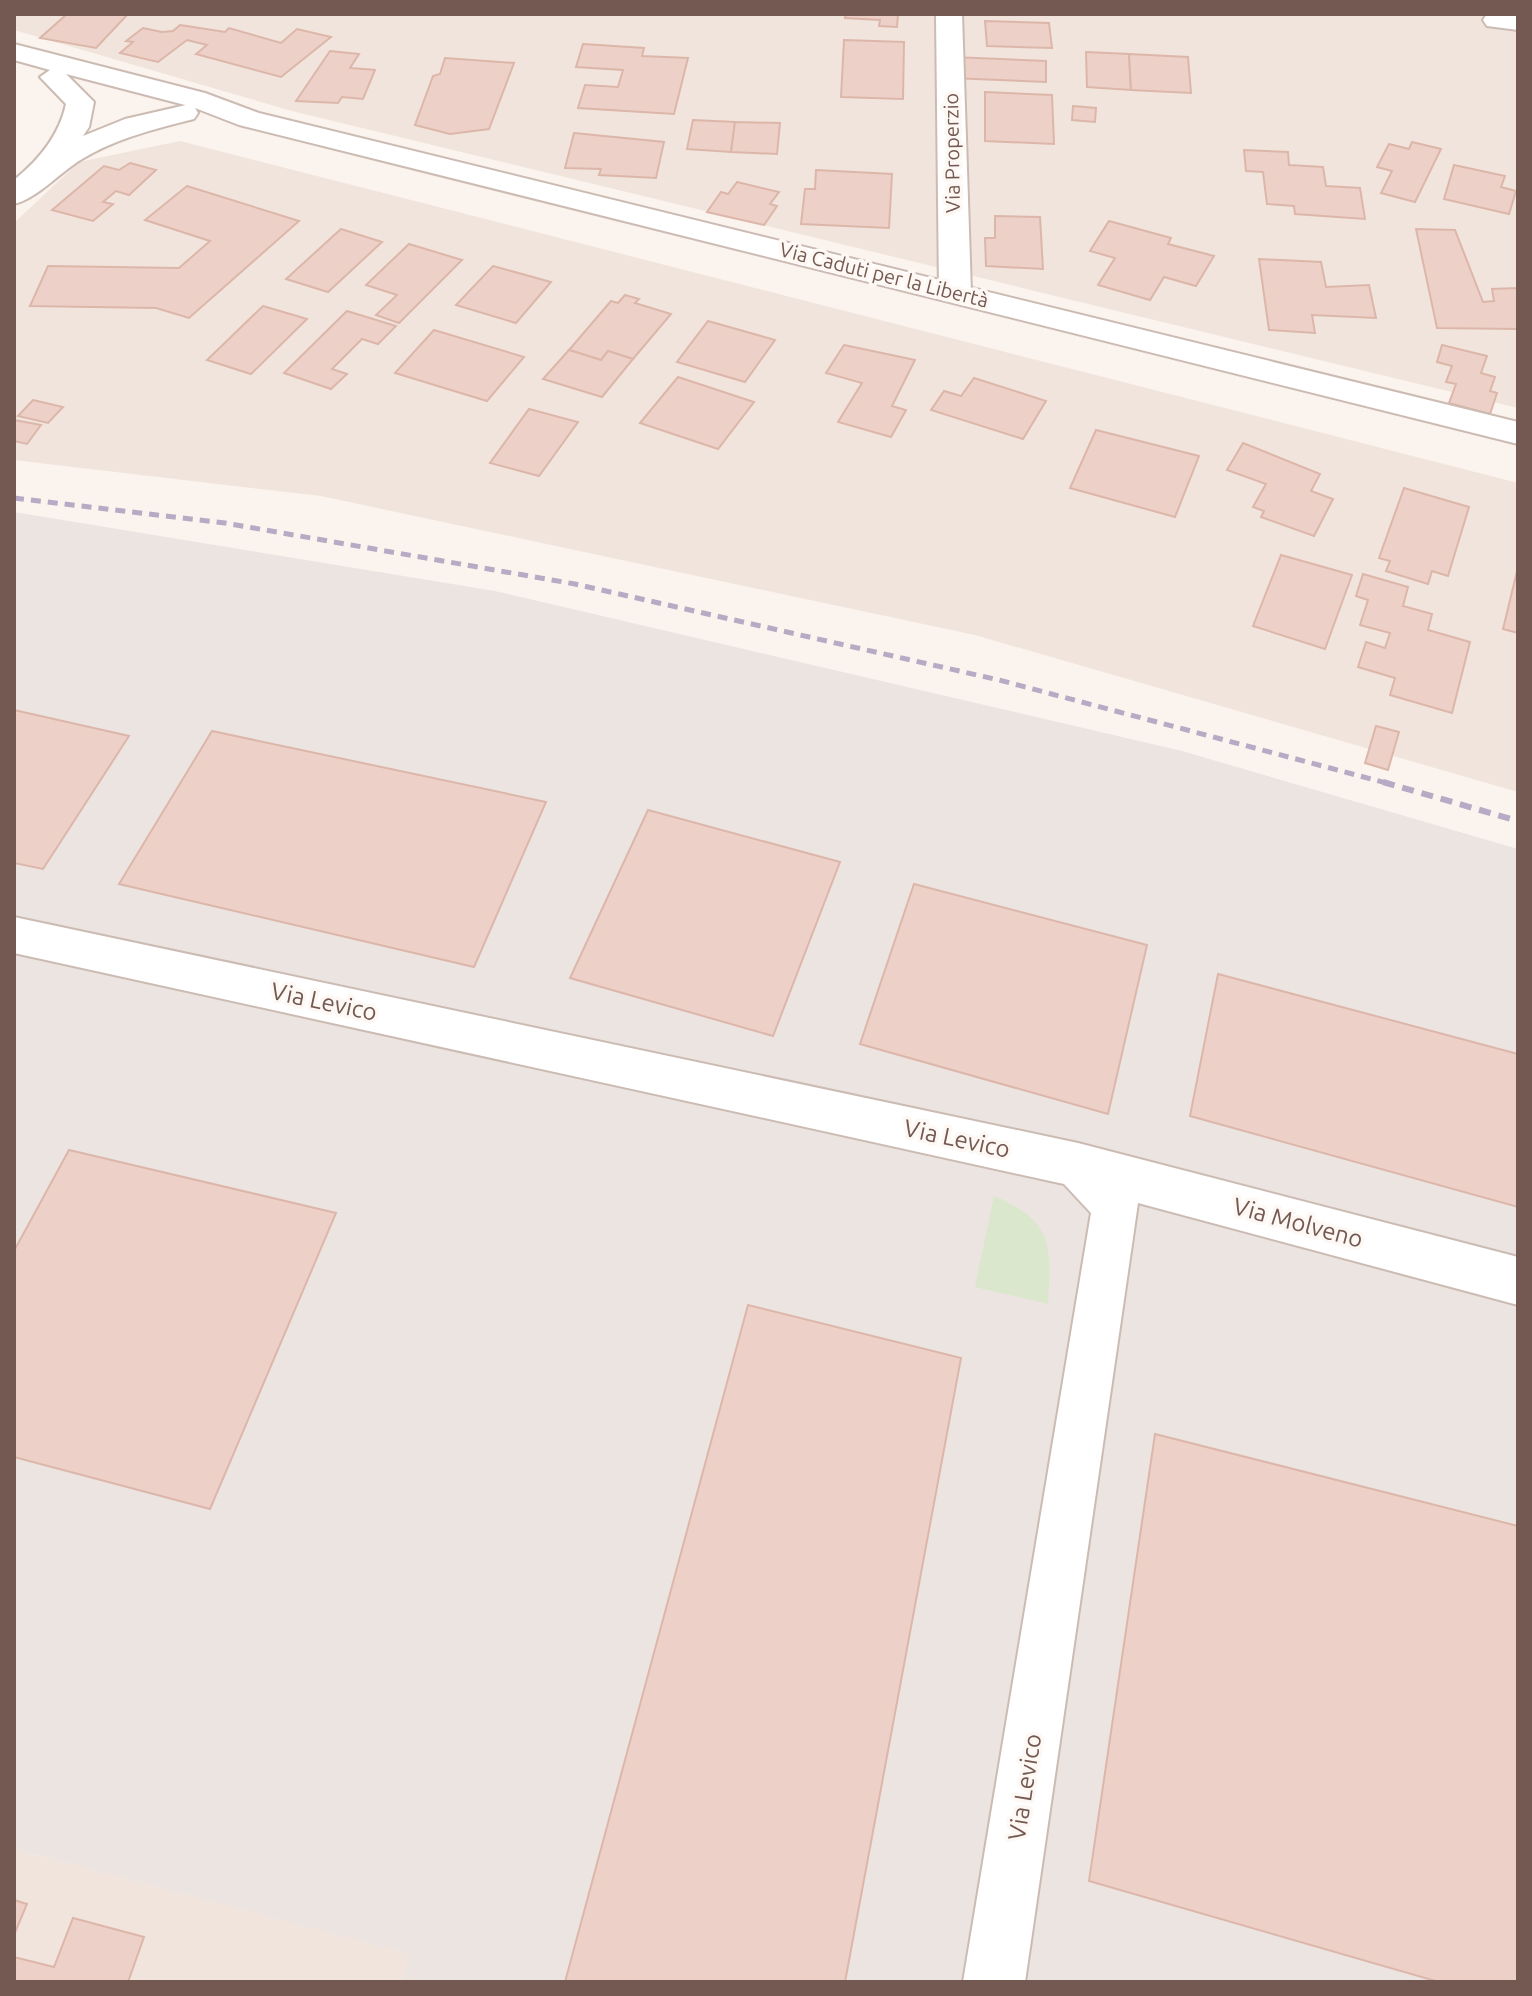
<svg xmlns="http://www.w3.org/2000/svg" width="1532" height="1996" font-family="Ubuntu,sans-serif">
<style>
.residential{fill:#f1e4dc}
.industrial{fill:#ebe4e1}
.green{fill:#dbe7cc}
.building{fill:#edd1c8;stroke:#ddb6aa;stroke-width:2}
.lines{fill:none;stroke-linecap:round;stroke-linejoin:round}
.minor-casing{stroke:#ccbbb3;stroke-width:4}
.tertiary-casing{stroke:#ccbbb3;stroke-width:4}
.minor{fill:#fff;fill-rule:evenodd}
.tertiary{fill:#fff;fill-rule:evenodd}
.rail-far1{stroke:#b5abc4;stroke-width:5;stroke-dasharray:10 7;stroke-linecap:butt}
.rail{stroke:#b5abc4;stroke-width:6;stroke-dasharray:12 8;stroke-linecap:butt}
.labels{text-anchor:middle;stroke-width:7;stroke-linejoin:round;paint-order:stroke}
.far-street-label{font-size:20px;fill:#745952;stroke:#fdf8f3}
.street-label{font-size:24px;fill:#745952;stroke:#fdf8f3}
</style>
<rect width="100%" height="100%" fill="#fbf3ed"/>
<!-- residential -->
<g class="residential">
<polygon points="14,14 1518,14 1518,408 292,111 14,30"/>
<polygon points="180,141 1518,483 1518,792 975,635 321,496 14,460 14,223 79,162"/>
<polygon points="14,1849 411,1954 402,1982 14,1982"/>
</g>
<!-- industrial -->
<polygon class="industrial" points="14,512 495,591 1182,751 1518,849 1518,1982 402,1982 410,1954 14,1849"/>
<!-- green -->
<path class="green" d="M994 1196C1054 1222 1051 1244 1048 1304L975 1287Z"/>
<!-- building -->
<g class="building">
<polygon points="67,14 90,15 128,14 96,48 40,38"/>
<polygon points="846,14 898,14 897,27 879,26 880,20 845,18"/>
<polygon points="985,21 1049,23 1052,48 987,46"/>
<polygon points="180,25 225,32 229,28 281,43 297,29 331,37 281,77 196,54 207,45 187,40 158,62 120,53 133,42 126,41 143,28 162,32 173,31"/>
<polygon points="844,40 904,42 903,99 841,97"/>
<polygon points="583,44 644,48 642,56 688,58 674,114 578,108 585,85 618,87 623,70 576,67"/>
<polygon points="330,51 359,54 350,68 375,70 363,99 342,97 338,103 296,101"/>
<polygon points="1086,52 1129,54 1131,90 1087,87"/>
<polygon points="1129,54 1188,57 1191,93 1131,90"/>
<polygon points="952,57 1046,61 1046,82 951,78"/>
<polygon points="445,58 514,63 489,129 450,134 415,125 433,76 440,74"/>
<polygon points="985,92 1052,95 1054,144 985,141"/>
<polygon points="1073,106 1096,108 1095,122 1072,120"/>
<polygon points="693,120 735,122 731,152 687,149"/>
<polygon points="735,122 780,123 777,154 731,152"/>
<polygon points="574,133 664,142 656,178 599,175 601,169 565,168"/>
<polygon points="1412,142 1441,149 1415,202 1381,193 1392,171 1377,167 1389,144 1409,149"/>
<polygon points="1244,150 1288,152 1289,165 1323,167 1326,186 1360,188 1365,219 1295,214 1294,206 1267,204 1263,172 1246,171"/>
<polygon points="130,163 156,170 129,195 116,191 103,202 113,204 93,221 52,210 104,166 119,170"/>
<polygon points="1454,165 1505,176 1501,187 1516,191 1509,214 1444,199"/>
<polygon points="816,170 892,174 889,228 801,224 805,189 815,189"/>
<polygon points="737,182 779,192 770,204 777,206 764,225 707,212 721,192 728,194"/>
<polygon points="187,186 299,221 189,318 156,308 30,306 48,266 179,268 210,241 145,220"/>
<polygon points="995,216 1040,217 1043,269 986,266 985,238 995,238"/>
<polygon points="1109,221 1171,238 1168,244 1214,256 1196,286 1164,277 1150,300 1098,285 1115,258 1090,251"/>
<polygon points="341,229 382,242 328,292 286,279"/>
<polygon points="1416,229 1455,230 1483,302 1494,301 1492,289 1518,288 1518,329 1437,328"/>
<polygon points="409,244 462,260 399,323 376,315 397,295 366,285"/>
<polygon points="1259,259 1321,262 1326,287 1369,285 1376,318 1312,315 1315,333 1269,330"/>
<polygon points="493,266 551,282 516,323 456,305"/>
<polygon points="625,295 639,299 635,303 671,314 633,359 608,351 601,360 569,350 611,301 618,303"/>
<polygon points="263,306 307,319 251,374 207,360"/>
<polygon points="347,311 396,326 378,344 362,339 332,369 347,374 331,389 284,373"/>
<polygon points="708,321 775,340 745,382 677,362"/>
<polygon points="434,330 524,357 487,401 395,373"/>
<polygon points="844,345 915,360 892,406 906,410 891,437 838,422 862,383 826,373"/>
<polygon points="1442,345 1487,356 1481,373 1495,377 1490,391 1497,393 1490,414 1449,403 1456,384 1446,382 1452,366 1437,362"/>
<polygon points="569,350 601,360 608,351 633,359 602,397 543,379"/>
<polygon points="678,377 754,402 718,449 640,423"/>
<polygon points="974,378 1046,401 1023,439 931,410 944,391 961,396"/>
<polygon points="33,400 63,407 48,423 18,416"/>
<polygon points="529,409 578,422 539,476 490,463"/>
<polygon points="14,420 41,425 27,444 14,441"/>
<polygon points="1096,430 1199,456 1175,517 1070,488"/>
<polygon points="1243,443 1320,474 1311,491 1333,499 1314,536 1261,517 1264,511 1253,507 1266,484 1227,470"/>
<polygon points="1404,488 1469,507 1448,576 1432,571 1428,584 1386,571 1390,561 1379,558"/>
<polygon points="1281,555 1352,575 1325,649 1253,626"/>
<polygon points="1518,567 1518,633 1503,629"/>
<polygon points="1363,574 1408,587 1403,606 1432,614 1428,630 1470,642 1452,713 1390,695 1395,678 1358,667 1366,642 1385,648 1390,633 1360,625 1368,600 1356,596"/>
<polygon points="14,710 129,736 43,869 14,863"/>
<polygon points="1376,726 1399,732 1388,770 1365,763"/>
<polygon points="212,731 546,802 474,967 119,884"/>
<polygon points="648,810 840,862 773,1036 570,978"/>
<polygon points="914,884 1147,945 1108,1114 860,1044"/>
<polygon points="1218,974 1518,1054 1518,1207 1190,1116"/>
<polygon points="69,1150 336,1213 210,1509 14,1457 14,1251"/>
<polygon points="748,1305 961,1358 845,1982 565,1982"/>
<polygon points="1155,1434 1518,1526 1518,1982 1439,1982 1089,1881"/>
<polygon points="14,1900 27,1904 14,1935"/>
<polygon points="73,1918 144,1937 128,1982 14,1982 14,1957 54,1967"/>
</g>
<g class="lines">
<!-- minor casing -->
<g class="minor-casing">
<g id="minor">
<polygon points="936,14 962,14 971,292 966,299 944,299 939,292"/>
<polygon points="1487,14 1518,14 1518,30 1487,26 1483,20"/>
<polygon points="14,917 1078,1143 1518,1257 1518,1305 1138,1203 1025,1982 963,1982 1091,1213 1064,1184 14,953"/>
</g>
</g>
<!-- tertiary casing -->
<g class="tertiary-casing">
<path id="tertiary" d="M14 44 205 93 259 113 1518 422V444L239 125 195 108 198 113 194 119C155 129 117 138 82 159 60 172 38 198 14 204V180C39 160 59 136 66 104L40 77 50 70 14 60ZM66 74 185 105H186L125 119 83 136 89 127 94 102Z"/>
</g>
<!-- minor -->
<use href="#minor" class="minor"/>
<!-- tertiary -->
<use href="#tertiary" class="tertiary"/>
<!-- rail-far1 -->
<polyline class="rail-far1" points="14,498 225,523 575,584 999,680 1390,784"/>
<!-- rail -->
<polyline class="rail" points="1383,782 1518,821"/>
</g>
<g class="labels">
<!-- far-street labels -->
<g class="far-street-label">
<text transform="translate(952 153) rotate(-91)" y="7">Via Properzio</text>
<text transform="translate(884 275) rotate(14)" y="7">Via Caduti per la Libertà</text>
</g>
<!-- street labels -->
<g class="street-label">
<text transform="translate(324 1002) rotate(12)" y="8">Via Levico</text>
<text transform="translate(957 1139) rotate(12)" y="8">Via Levico</text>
<text transform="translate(1298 1223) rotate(15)" y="8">Via Molveno</text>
<text transform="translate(1025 1787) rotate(-81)" y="8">Via Levico</text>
</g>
</g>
<!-- border -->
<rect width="1532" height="1996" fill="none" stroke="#745952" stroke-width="32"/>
</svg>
